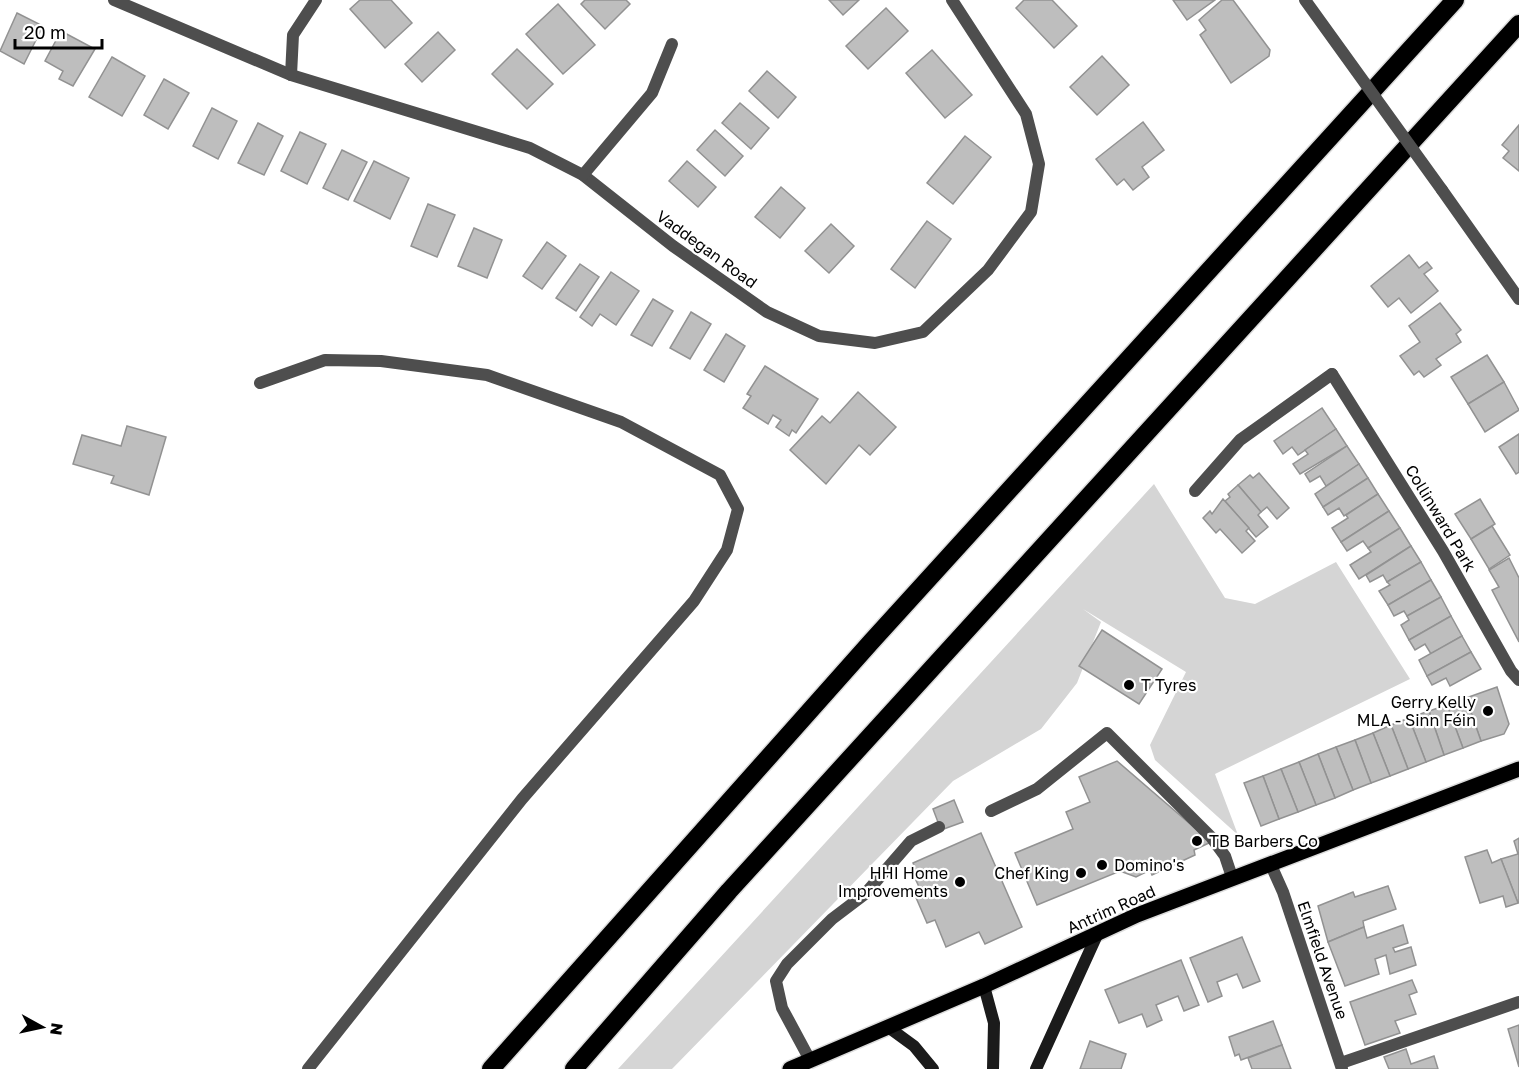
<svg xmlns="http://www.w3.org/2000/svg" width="1519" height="1069" font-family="'Golos Text',sans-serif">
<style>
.green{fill:#d5d5d5}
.building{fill:#bebebe;stroke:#929292;stroke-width:1.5}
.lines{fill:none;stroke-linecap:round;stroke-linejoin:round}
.primary-casing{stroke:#dbdbdb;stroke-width:18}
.motorway-casing{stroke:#dbdbdb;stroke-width:21}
.service{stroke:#4e4e4e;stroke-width:12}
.minor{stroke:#4e4e4e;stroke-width:12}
.secondary{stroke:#1b1b1b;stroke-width:12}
.primary{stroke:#000;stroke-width:15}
.motorway{stroke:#000;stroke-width:18}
.minor-bridge{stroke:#4e4e4e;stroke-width:12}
.poi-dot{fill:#000;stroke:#fff;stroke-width:2}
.labels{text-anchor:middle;stroke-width:4.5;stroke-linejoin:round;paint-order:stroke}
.street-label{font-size:16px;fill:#000;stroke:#fff}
.poi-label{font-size:16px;fill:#000;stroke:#fff;text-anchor:start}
</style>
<rect width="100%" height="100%" fill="#fff"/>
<!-- green -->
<polygon class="green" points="1154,484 1225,598 1255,604 1336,562 1410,679 1215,774 1238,835 1155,760 1150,745 1186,672 1083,609 1101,622 1077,683 1041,729 953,781 672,1069 618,1069"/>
<!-- building -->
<g class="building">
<polygon points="360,0 391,0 412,23 385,48 350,9"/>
<polygon points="585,0 626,0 630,4 605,29 581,4"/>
<polygon points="829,0 859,0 843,15"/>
<polygon points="1024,0 1052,0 1077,26 1054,48 1016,8"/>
<polygon points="1173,0 1215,0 1187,20"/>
<polygon points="1222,0 1233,0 1270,50 1269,56 1231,83 1200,35 1206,30 1199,20"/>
<polygon points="558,4 595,45 563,74 526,34"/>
<polygon points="886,8 908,31 868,69 846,46"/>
<polygon points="17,13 43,26 24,64 0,51"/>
<polygon points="61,31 95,49 73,86 59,79 63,71 45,61"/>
<polygon points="438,32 455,50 422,82 405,64"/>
<polygon points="517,49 553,84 527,109 492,74"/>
<polygon points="932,50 972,95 945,118 906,73"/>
<polygon points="1102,56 1129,85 1097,115 1070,87"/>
<polygon points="112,57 145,76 122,116 89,97"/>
<polygon points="767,71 796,97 778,118 749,91"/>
<polygon points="164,79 189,93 168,129 144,115"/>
<polygon points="740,103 769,128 751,149 722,123"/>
<polygon points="212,108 237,121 218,159 193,146"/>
<polygon points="1143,122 1164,150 1142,167 1149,177 1133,190 1124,179 1117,185 1096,159"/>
<polygon points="258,123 283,136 264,175 238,163"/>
<polygon points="1519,125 1519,171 1503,158 1509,151 1502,145"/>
<polygon points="715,130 743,156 725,176 697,150"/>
<polygon points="300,132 326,144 307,184 281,171"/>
<polygon points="965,136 991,157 953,204 927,183"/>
<polygon points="342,150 367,162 348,200 323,188"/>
<polygon points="374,161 409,178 390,219 354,201"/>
<polygon points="687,161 716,187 698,207 669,181"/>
<polygon points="781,187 805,208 780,238 755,217"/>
<polygon points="428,204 455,215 437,257 411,246"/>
<polygon points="927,221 951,239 915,288 891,269"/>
<polygon points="831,224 854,246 829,273 805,251"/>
<polygon points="474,228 502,240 487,278 458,266"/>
<polygon points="547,242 566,256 542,289 523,276"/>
<polygon points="1409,255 1419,268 1427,262 1432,268 1424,274 1438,291 1411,313 1399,298 1388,307 1371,286"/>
<polygon points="580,264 599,277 576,311 556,298"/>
<polygon points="611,272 639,291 616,325 600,314 592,326 580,317"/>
<polygon points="653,299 673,311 652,346 631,335"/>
<polygon points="1440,303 1461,330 1456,334 1461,342 1436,359 1441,365 1424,377 1419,371 1414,375 1400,356 1420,342 1409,326"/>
<polygon points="691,312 711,324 690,359 670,348"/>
<polygon points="726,334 745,346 724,382 704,370"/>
<polygon points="1487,355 1504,382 1468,404 1451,377"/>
<polygon points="765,366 818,399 796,433 792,430 789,436 776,427 781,420 773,415 768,424 743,408 751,396 747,394"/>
<polygon points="1504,382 1519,410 1485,432 1468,404"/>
<polygon points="858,392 896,427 870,455 859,445 826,484 790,450 822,416 830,423"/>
<polygon points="1322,408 1336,429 1298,455 1292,447 1283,454 1274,441"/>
<polygon points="127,426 166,437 149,495 111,483 114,476 73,464 82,435 121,446"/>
<polygon points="1336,429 1347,446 1300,474 1293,464 1308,454 1305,450"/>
<polygon points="1519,434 1519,472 1516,474 1499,447"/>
<polygon points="1347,446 1359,464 1326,486 1320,476 1310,482 1305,474"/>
<polygon points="1359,464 1368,478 1323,507 1315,494"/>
<polygon points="1259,473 1289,508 1277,519 1267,507 1261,512 1238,485 1250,475 1253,478"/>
<polygon points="1368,478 1378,494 1344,516 1339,508 1328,515 1323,507"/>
<polygon points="1238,485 1261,512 1258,515 1268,527 1256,537 1225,501 1230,497 1228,494"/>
<polygon points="1378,494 1389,511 1341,542 1332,528 1348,518 1346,515"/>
<polygon points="1223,499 1249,528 1246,531 1255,541 1242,553 1220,529 1216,533 1203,518 1210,511 1212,514"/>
<polygon points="1480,499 1495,524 1471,539 1455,514"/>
<polygon points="1389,511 1400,528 1368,548 1363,541 1347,551 1341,542"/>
<polygon points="1492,526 1510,555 1489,569 1471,539"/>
<polygon points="1400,528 1411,546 1359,579 1350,565 1371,552 1368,548"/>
<polygon points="1411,546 1421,562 1387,582 1383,575 1370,582 1366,575"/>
<polygon points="1509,558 1519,578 1519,642 1492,590 1499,587 1489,570"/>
<polygon points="1421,562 1431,580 1388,605 1379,591 1390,585 1387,582"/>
<polygon points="1431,580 1441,597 1407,616 1404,611 1394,616 1388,605"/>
<polygon points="1441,597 1451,616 1409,640 1401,625 1409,620 1407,616"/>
<polygon points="1451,616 1462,636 1431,654 1425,644 1415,650 1409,640"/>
<polygon points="1102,630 1162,669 1139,704 1079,666"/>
<polygon points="1462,636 1471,652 1427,676 1419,660"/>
<polygon points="1471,652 1481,669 1450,686 1446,678 1432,685 1427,676"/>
<polygon points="1497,687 1509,724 1504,734 1481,741 1466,698"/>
<polygon points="1466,698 1481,741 1463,748 1447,705"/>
<polygon points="1447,705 1463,748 1444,755 1429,711"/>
<polygon points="1429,711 1444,755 1426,762 1409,718"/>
<polygon points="1409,718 1426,762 1408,769 1391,725"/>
<polygon points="1391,725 1408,769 1390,776 1373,733"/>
<polygon points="1373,733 1390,776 1371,783 1355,740"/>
<polygon points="1355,740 1371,783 1353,790 1336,747"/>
<polygon points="1336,747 1353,790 1335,798 1318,754"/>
<polygon points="1318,754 1335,798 1316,805 1299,762"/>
<polygon points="1117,761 1211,842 1194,850 1195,855 1152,875 1150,870 1136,877 1120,871 1037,905 1015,853 1073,829 1066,812 1090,802 1079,777"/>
<polygon points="1299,762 1316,805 1298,812 1281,769"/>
<polygon points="1281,769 1298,812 1279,819 1263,776"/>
<polygon points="1263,776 1279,819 1261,826 1244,783"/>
<polygon points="954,800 963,822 941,830 933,809"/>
<polygon points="981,833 1022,927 985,944 979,932 946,947 935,920 927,923 914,893 921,891 913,874 916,872 913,863"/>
<polygon points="1519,838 1519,902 1518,903 1501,859 1518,854 1514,841"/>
<polygon points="1487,850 1492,863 1501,859 1518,903 1506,907 1503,896 1480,903 1465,857"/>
<polygon points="1388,886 1396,909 1363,921 1364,927 1328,942 1318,906 1353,892 1355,897"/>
<polygon points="1403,925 1408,943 1393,948 1395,952 1411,947 1416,965 1390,974 1386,955 1375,959 1379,974 1345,986 1328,942 1364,927 1367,938"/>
<polygon points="1242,937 1260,981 1243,988 1237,974 1217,982 1222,996 1208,1002 1190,958"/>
<polygon points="1181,960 1199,1005 1184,1011 1178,996 1156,1005 1162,1020 1147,1027 1142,1014 1119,1023 1105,990"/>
<polygon points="1412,980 1417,992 1409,995 1416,1014 1395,1021 1400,1033 1365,1045 1350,1002"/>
<polygon points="1273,1021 1282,1045 1241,1060 1239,1054 1235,1056 1229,1037"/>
<polygon points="1519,1025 1519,1067 1508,1029"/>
<polygon points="1090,1041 1126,1054 1121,1069 1080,1069"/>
<polygon points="1282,1045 1291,1069 1252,1069 1248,1058"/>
<polygon points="1406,1049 1411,1064 1434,1056 1438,1069 1389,1069 1384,1057"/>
</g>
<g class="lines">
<!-- primary casing -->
<g class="primary-casing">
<polyline id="primary" points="790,1069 984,986 1137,915 1519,769"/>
</g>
<!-- motorway casing -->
<g class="motorway-casing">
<g id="motorway">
<polyline points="491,1069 871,642 1455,0"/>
<polyline points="574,1069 729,891 1519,24"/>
</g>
</g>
<!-- service -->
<g class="service">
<polyline points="260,383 325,360 381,361 487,375 621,422 720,475 738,509 727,550 694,601 522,799 308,1069"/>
<polyline points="1195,491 1240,440 1332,374"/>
<polyline points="991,811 1037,789 1107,733 1211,837 1225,856 1232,877"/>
<polyline points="810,1060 782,1008 776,981 787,964 832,919 865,894 911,841 939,827"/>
</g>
<!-- minor -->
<g class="minor">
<polyline points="114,0 291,75 530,148 583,175 673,246 767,312 819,336 875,343 923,332 988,270 1031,212 1039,164 1026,114 952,0"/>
<polyline points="291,75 293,35 316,0"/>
<polyline points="583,175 652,93 672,44"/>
<polyline points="1442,190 1519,299"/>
<polyline points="1332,374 1443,551 1511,671 1519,680"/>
<polyline points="1270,863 1283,892 1342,1069"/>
<polyline points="1341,1063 1519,1002"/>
</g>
<!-- secondary -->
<g class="secondary">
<polyline points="984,986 994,1023 993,1069"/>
<polyline points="888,1027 914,1046 933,1069"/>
<polyline points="1036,1069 1097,935"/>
</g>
<!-- primary -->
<use href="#primary" class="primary"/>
<!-- motorway -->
<use href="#motorway" class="motorway"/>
<!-- minor-bridge -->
<polyline class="minor-bridge" points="1305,0 1442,190"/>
</g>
<!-- markers -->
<g class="poi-dot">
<circle cx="1129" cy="685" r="6"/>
<circle cx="1488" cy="711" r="6"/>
<circle cx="1197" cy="841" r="6"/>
<circle cx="1102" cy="865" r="6"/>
<circle cx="1081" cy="873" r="6"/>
<circle cx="960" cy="882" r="6"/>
</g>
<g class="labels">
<!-- street labels -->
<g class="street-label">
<text transform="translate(707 249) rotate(36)" y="6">Vaddegan Road</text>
<text transform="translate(1441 518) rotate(59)" y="6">Collinward Park</text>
<text transform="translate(1111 909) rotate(-24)" y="6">Antrim Road</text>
<text transform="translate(1323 960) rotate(71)" y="6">Elmfield Avenue</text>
</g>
<!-- poi labels -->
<g class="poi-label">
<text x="1141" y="691">T Tyres</text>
<text x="1476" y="708" text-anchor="end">Gerry Kelly<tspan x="1476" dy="18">MLA - Sinn Féin</tspan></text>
<text x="1209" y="847">TB Barbers Co</text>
<text x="1114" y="871">Domino's</text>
<text x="948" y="879" text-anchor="end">HHI Home<tspan x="948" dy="18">Improvements</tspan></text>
<text x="1069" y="879" text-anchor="end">Chef King</text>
</g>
</g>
<!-- north arrow -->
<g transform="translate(42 1027) rotate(98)" stroke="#ffffff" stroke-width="4.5" paint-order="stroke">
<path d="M0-4.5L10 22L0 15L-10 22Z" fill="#000000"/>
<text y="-9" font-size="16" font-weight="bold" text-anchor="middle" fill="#000000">N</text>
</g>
<!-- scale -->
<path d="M15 39v9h87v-9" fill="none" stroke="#000000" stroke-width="3"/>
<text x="24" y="39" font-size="18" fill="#000000" stroke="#ffffff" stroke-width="4.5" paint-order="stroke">20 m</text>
</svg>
